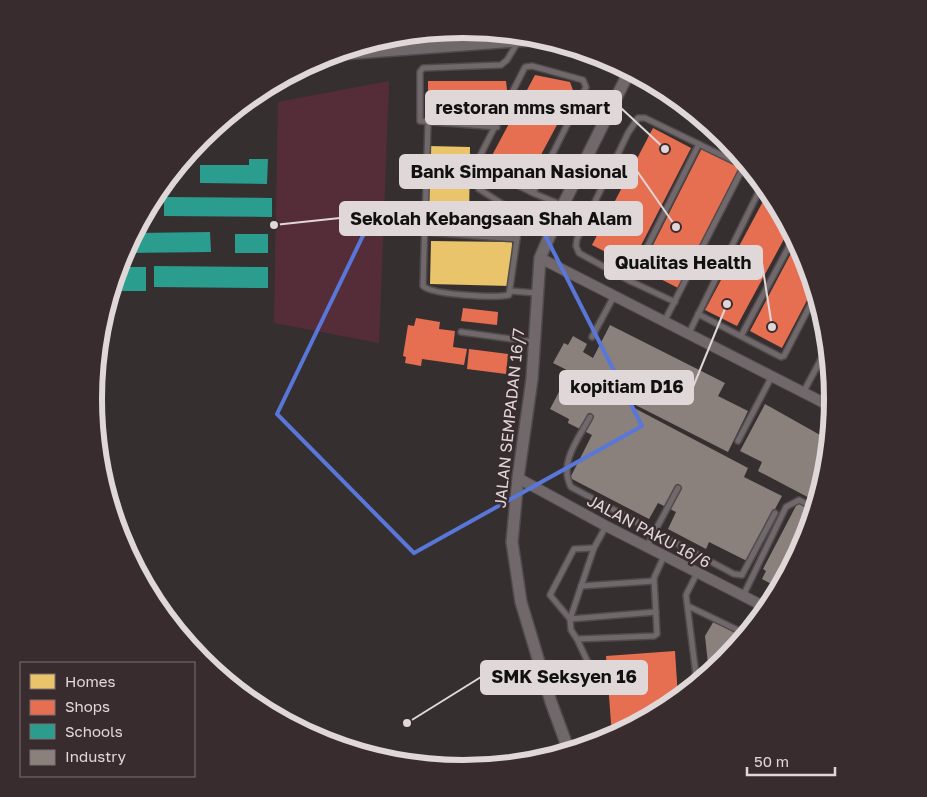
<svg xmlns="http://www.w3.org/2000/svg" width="927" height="797" font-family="'Golos Text',sans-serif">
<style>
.green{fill:#552d38}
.homes{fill:#e9c46a}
.shops{fill:#e76f51}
.schools{fill:#2a9d8f}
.industry{fill:#8a817c}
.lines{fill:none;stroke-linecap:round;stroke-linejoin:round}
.service-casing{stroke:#504b4c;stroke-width:8}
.minor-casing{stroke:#504b4c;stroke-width:12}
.tertiary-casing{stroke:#504b4c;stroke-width:14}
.service{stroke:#70686a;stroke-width:5}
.minor{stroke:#70686a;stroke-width:10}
.tertiary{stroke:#70686a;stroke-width:11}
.marked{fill:none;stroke:#5877d8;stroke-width:4;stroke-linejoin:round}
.labels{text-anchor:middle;stroke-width:5;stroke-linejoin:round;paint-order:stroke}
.street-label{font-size:16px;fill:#e0d7d8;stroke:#392c2f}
.rim{fill:none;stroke:#e0d7d8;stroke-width:6}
.leader{fill:none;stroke:#e0d7d8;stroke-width:2}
.callout-dot{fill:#e0d7d8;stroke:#392c2f;stroke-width:2}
.callout{fill:#e0d7d8;stroke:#e0d7d8;stroke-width:2}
.callout-label{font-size:18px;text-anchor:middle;font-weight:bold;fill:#111}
</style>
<rect width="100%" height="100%" fill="#362f30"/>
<!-- green -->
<polygon class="green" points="389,81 379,343 274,323 278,102"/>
<!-- homes -->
<g class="homes">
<polygon points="429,146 470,147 469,223 428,222"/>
<polygon points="431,241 512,242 511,286 430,284"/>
</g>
<!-- shops -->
<g class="shops">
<polygon points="535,75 570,82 574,93 527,181 489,161"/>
<polygon points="428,81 506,81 507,90 495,114 490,114 491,122 428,121"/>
<polygon points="653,128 691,148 631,265 592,245"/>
<polygon points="702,148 741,168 680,289 641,269"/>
<polygon points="769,190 790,228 737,326 705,310"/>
<polygon points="797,242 805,257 814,287 782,348 750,331"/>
<polygon points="463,308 498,312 497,325 461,321"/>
<polygon points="416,318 440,322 439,329 455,331 453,347 467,349 464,365 422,359 421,366 405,363 406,357 403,356 408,325 414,326"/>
<polygon points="469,349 508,354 506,374 467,369"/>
<polygon points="675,651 678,698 669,706 612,736 606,656"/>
</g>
<!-- schools -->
<g class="schools">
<polygon points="249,159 268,159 267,184 200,183 200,165 249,165"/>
<polygon points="178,167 178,183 164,183 175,170"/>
<polygon points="164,197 272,198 272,217 164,216"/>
<polygon points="210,232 211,252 124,253 135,233"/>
<rect x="235" y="234" width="33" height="19"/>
<polygon points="154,266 268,267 268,288 154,287"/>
<polygon points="119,267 146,267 146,291 112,291"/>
</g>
<!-- industry -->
<g class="industry">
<polygon points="610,325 725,383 718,396 748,411 728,452 553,363 564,343 568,345 573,336 587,344 583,352 593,358"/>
<polygon points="585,382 748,468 744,477 782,496 747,561 709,542 706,549 668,529 676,512 658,503 649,519 570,478 592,435 568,423 569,419 550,409 560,390 576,398"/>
<polygon points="765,404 829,440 826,471 817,502 758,471 762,462 740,451"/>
<polygon points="798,502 814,510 805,540 779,588 762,579 766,571 763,569"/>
<polygon points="715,619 745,635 725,660 709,673 705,636"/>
</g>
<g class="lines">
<!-- service casing -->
<g class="service-casing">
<g id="service">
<path d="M428 122 423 286C433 295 494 298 509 295L517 239"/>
<polyline points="497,127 420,121 420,72 423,68 501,65 507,60 518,42"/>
<polyline points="533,193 586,87 583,80 532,66 525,67 479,158 481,167 533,193 562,205"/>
<polyline points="149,207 151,207"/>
<polyline points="425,232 517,239 520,215 479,189"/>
<polyline points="630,281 699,144"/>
<polyline points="511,291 536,293"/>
<polyline points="675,302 630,281 579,253 576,246 577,239 628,133 638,118 645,118 744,166"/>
<polyline points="698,314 781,357 784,356 816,294"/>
<polyline points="664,322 746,162"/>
<polyline points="461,332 533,342"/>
<polyline points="688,335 763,183"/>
<polyline points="741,336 794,237"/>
<polyline points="592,337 614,296"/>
<polyline points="804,391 828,346"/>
<path d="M590 417C579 438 558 463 571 487L734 574 742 575 775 513"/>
<polyline points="738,441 772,376"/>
<polyline points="606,526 594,548 570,619 571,630 577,639 654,636 657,634 654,578 664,556"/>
<polyline points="647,546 678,488"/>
<polyline points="594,548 574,549 550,595 570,619 656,612"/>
<polyline points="581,586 654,581"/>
<polyline points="743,596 786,507 799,500 815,508"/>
<polyline points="688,606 746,634"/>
<polyline points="577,639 598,684"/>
<polyline points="697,683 686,595 697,573"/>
</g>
</g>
<!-- minor casing -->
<g class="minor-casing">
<g id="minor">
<polyline points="540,258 832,407"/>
<polyline points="518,478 606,526 767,608"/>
</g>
</g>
<!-- tertiary casing -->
<g class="tertiary-casing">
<g id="tertiary">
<polyline points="329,55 545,39"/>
<polyline points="569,751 551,702 521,602 512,542 518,478 532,379 540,258 563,205 630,70"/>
</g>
</g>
<!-- service -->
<use href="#service" class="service"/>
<!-- minor -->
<use href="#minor" class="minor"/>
<!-- tertiary -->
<use href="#tertiary" class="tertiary"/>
</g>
<!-- marked area -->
<path class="marked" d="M371 219 541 227 642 426 414 553 277 414Z"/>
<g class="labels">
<!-- street labels -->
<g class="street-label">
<text transform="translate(509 418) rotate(-84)" y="6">JALAN SEMPADAN 16/7</text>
<text transform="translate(649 531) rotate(28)" y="6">JALAN PAKU 16/6</text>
</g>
</g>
<!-- crop -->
<path d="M0 0H927V797H0ZM102 399a361 361 0 1 1 722 0a361 361 0 1 1-722 0Z" fill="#392c2f" fill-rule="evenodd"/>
<path class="rim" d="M102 399a361 361 0 1 1 722 0a361 361 0 1 1-722 0Z"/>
<!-- callouts -->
<path class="leader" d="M665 149L621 108M676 227L637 171M274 225L340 218M772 327L762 263M727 304L693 387M407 723L481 677"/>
<g class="callout-dot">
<circle cx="665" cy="149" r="5"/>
<circle cx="676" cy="227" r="5"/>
<circle cx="274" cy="225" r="5"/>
<circle cx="772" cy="327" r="5"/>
<circle cx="727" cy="304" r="5"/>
<circle cx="407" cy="723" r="5"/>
</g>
<g class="callout">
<rect x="426" y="91" width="195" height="33" rx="5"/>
<rect x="400" y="155" width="237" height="33" rx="5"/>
<rect x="340" y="202" width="302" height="33" rx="5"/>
<rect x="605" y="246" width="157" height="33" rx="5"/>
<rect x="560" y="371" width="133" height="33" rx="5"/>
<rect x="481" y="661" width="166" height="33" rx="5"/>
</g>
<g class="callout-label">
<text x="523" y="114">restoran mms smart</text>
<text x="519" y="178">Bank Simpanan Nasional</text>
<text x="491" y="225">Sekolah Kebangsaan Shah Alam</text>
<text x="683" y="269">Qualitas Health</text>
<text x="627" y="393">kopitiam D16</text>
<text x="564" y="683">SMK Seksyen 16</text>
</g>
<!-- legend -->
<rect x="20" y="662" width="175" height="115" fill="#392c2f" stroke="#7c7073"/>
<rect x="30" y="674" width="25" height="15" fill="#e9c46a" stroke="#7c7073"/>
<text x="65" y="687" font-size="15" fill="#e0d7d8">Homes</text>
<rect x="30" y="700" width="25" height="15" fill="#e76f51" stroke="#7c7073"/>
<text x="65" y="712" font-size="15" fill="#e0d7d8">Shops</text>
<rect x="30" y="724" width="25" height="15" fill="#2a9d8f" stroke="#7c7073"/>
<text x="65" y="737" font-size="15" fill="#e0d7d8">Schools</text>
<rect x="30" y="750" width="25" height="15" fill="#8a817c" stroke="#7c7073"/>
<text x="65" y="762" font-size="15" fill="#e0d7d8">Industry</text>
<!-- scale -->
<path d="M747 767v8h88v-8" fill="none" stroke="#e0d7d8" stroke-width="2.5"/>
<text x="754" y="767" font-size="15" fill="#e0d7d8" stroke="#392c2f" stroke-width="4" paint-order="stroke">50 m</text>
</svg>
